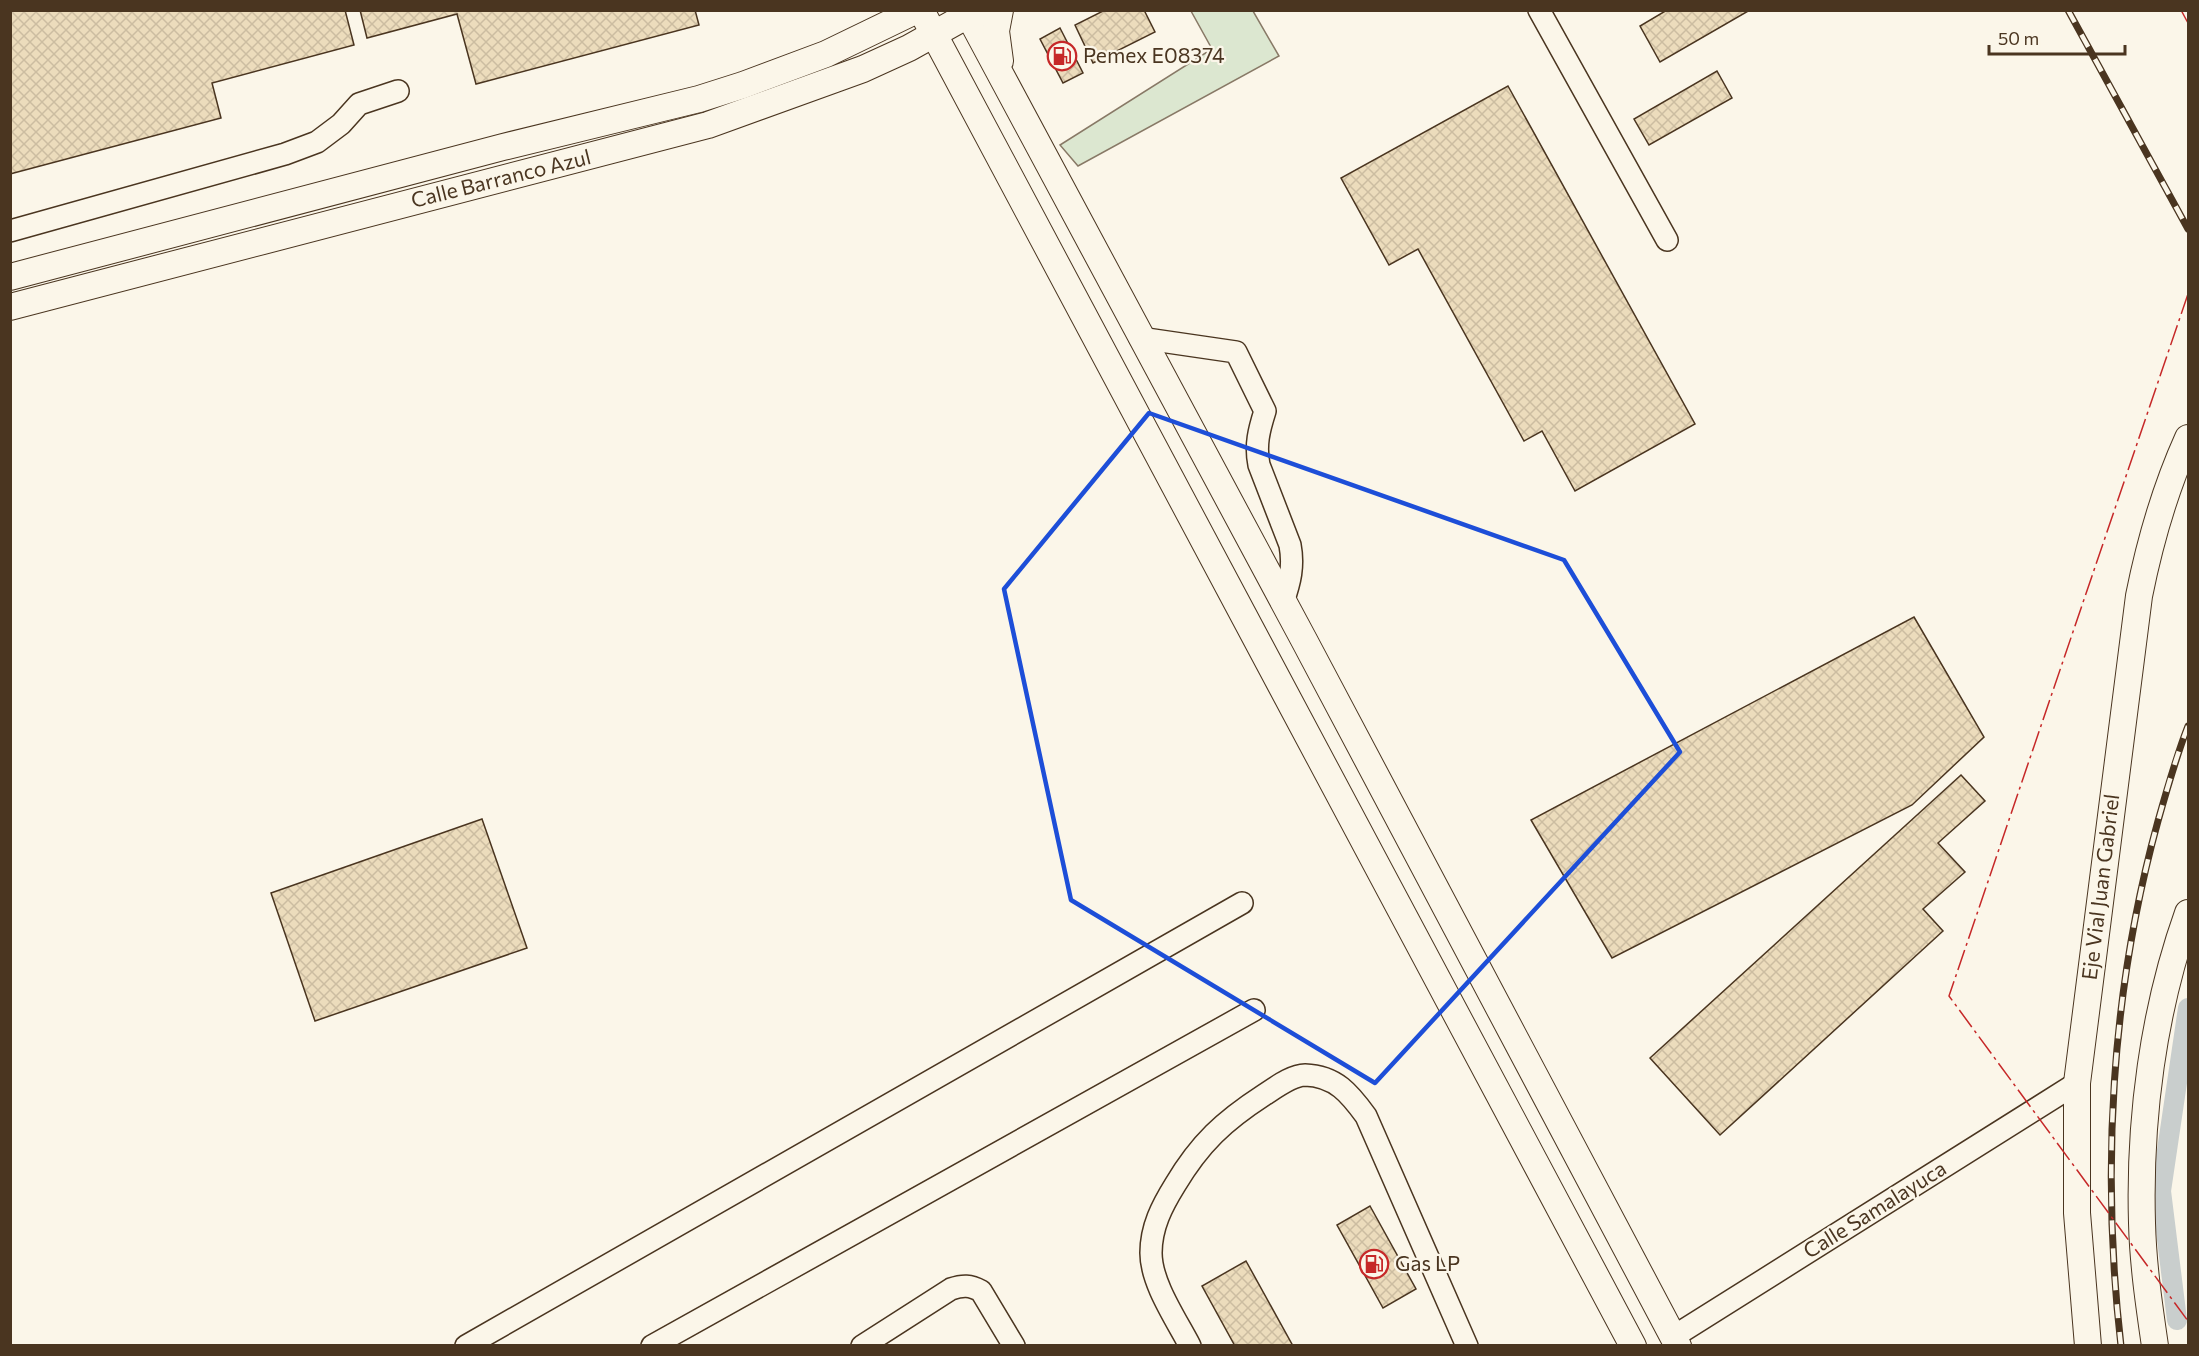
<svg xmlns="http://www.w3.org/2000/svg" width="2199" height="1356" font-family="Commissioner,sans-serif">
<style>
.grass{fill:#dce7d0;stroke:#887966;stroke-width:1.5}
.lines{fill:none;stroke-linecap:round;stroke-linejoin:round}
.canal{stroke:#c9cecd;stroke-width:20}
.building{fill:url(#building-cross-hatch);stroke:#4a3520;stroke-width:1.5}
.minor-casing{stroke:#4a3520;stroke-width:24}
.major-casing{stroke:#4a3520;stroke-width:28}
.minor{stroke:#fbf6e9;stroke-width:21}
.major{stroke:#fbf6e9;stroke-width:26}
.rail-casing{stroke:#4a3520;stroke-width:7}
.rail{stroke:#fbf6e9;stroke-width:4.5;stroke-dasharray:14;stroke-linecap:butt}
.power{stroke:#c62828;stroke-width:1.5;stroke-dasharray:21 4.5 3 4.5;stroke-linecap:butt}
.marked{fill:none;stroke:#1d4ed8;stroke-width:4.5;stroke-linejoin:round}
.labels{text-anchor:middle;stroke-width:4.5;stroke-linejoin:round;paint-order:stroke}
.poi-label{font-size:21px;fill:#4a3520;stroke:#fbf6e9;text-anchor:start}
.street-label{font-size:21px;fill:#4a3520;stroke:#fbf6e9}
</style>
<defs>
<pattern id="building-cross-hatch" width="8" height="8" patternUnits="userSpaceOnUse" patternTransform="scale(1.5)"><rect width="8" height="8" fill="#ecdcbc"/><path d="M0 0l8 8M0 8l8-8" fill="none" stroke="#ccbda1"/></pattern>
</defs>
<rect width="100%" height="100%" fill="#fbf6e9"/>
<!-- grass -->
<polygon class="grass" points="1191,11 1253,11 1279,56 1078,166 1060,145 1212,49"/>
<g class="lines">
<!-- canal -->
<polyline class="canal" points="2177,1320 2161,1191 2188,1008"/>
</g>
<!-- building -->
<g class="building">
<polygon points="10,10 345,10 354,45 212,83 221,118 10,174"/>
<polygon points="360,10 695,10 699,25 476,84 457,14 367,38"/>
<polygon points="1105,10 1144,10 1155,32 1093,63 1075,25"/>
<polygon points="1667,10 1750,10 1660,62 1640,26"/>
<polygon points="1060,28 1083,73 1063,83 1040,39"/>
<polygon points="1717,71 1732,98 1649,145 1634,119"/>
<polygon points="1508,86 1695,424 1575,491 1542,431 1524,441 1418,249 1389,265 1341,178"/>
<polygon points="1914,617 1984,737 1912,805 1612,958 1531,820"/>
<polygon points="1961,775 1985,801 1938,843 1965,872 1923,909 1943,931 1720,1135 1650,1058"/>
<polygon points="482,819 527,948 315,1021 271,893"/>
<polygon points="1370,1206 1416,1289 1383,1308 1337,1225"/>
<polygon points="1246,1261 1293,1346 1235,1346 1202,1286"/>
</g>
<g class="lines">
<!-- minor casing -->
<g class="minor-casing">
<g id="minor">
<polyline points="1539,10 1667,240"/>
<polyline points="10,231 285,154 317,142 341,124 359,104 398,91"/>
<path d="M1140 338 1236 352 1265 411C1259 430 1255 445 1259 465L1290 545C1294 566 1290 582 1283 602"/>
<polyline points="1673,1337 2077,1083"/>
<polyline points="466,1346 1242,903"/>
<polyline points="652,1346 1254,1010"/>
<path d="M862 1346 951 1289C963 1285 970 1285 981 1291L1014 1346"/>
<path d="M1190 1346C1176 1319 1151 1283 1151 1253 1151 1227 1162 1206 1175 1185 1200 1143 1224 1121 1264 1095 1275 1088 1292 1075 1305 1075 1336 1076 1350 1094 1366 1116L1467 1346"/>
</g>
</g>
<!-- major casing -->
<g class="major-casing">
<g id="major">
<polyline points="921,10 1633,1346"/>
<polyline points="966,10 1304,640 1678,1346"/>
<polyline points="1000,10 996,31 1000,61"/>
<polyline points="10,277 503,147 699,99 743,85 826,54 917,10"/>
<polyline points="10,307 708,125 863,69 909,48 977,10"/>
<path d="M2088 1346 2077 1213V1083L2139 596C2150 541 2165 489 2188 438"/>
<path d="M2155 1346C2149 1305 2143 1264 2142 1223 2139 1120 2153 1011 2188 913"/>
</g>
</g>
<!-- minor -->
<use href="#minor" class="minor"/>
<!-- major -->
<use href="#major" class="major"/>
<!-- rail casing -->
<g class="rail-casing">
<g id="rail">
<polyline points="2068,10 2188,229"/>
<path d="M2121 1346C2101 1171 2111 991 2158 821 2167 789 2176 757 2188 726"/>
</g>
</g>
<!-- rail -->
<use href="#rail" class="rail"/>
<!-- power -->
<g class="power">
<polyline points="2181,10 2188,23"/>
<polyline points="2188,294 1949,996 2188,1321"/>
</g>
</g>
<!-- marked area -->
<path class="marked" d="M1149 413 1564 560 1680 752 1375 1083 1071 900 1004 589Z"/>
<!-- icons -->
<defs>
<g id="fuel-ring" transform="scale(1.5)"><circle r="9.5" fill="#fbf6e9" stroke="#c62828" stroke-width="1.5"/><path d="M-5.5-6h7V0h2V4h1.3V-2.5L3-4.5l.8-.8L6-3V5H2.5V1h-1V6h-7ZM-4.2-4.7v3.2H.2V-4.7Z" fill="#c62828"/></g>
</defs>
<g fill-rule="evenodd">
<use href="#fuel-ring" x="1062" y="56"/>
<use href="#fuel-ring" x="1374" y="1264"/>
</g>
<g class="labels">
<!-- poi labels -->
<g class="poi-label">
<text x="1083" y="63">Pemex E08374</text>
<text x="1395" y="1271">Gas LP</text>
</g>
<!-- street labels -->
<g class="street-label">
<text transform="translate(501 179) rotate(-14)" y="7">Calle Barranco Azul</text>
<text transform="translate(2101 887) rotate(-83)" y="7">Eje Vial Juan Gabriel</text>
<text transform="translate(1875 1210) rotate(-32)" y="7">Calle Samalayuca</text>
</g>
</g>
<!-- border -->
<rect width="2199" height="1356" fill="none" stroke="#4a3520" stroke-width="24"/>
<!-- scale -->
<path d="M1989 45v9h136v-9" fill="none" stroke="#4a3520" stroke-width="3"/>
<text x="1998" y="45" font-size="18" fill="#4a3520" stroke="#fbf6e9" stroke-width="4.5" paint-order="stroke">50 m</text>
</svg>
